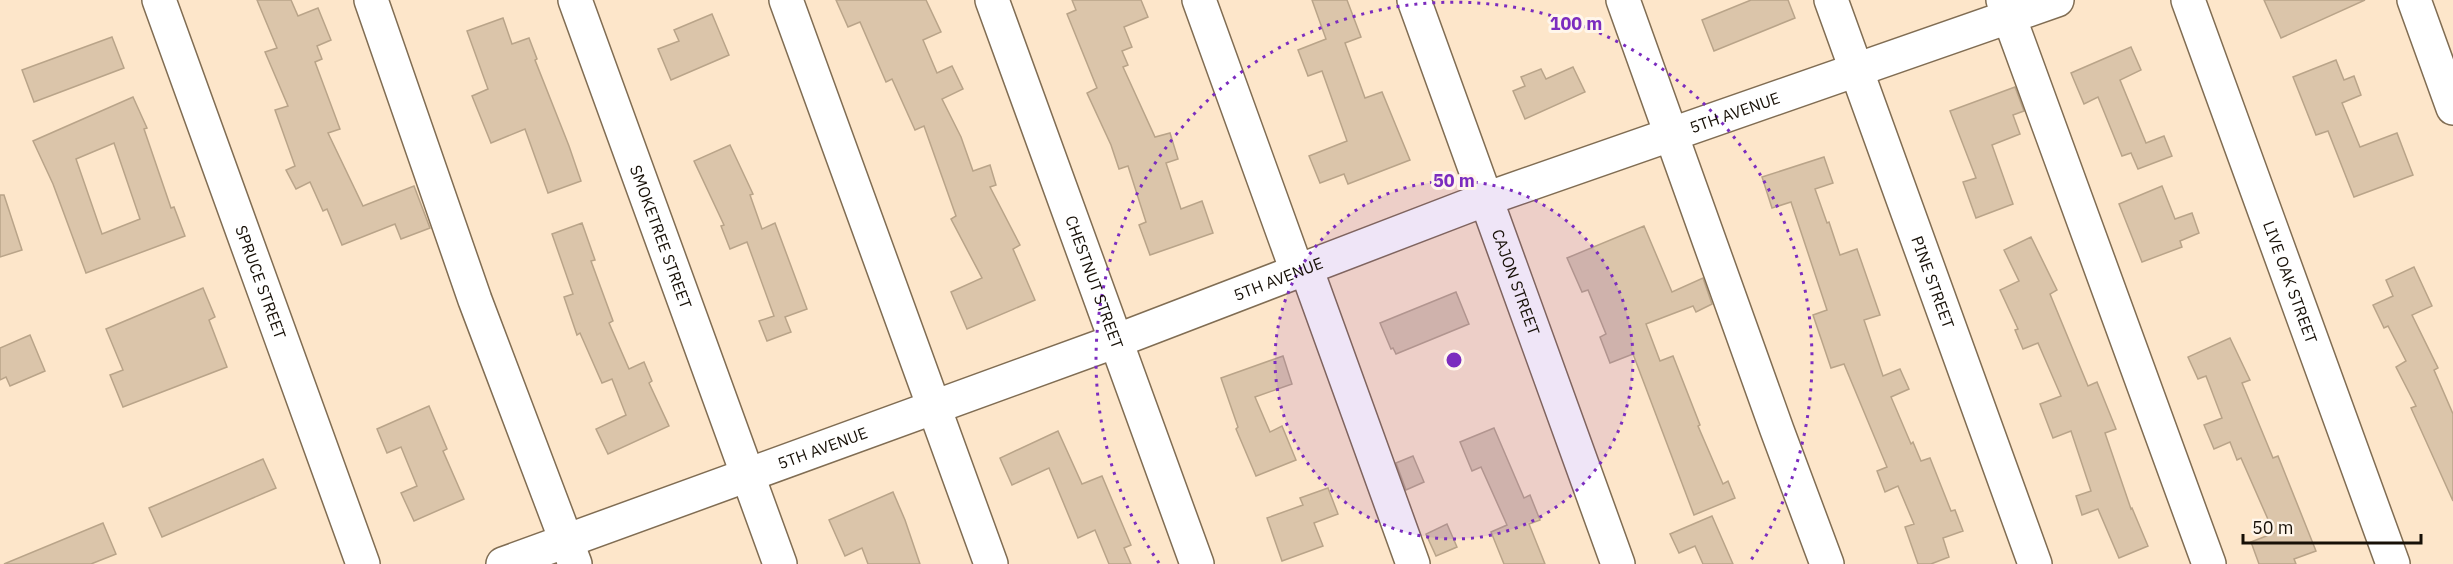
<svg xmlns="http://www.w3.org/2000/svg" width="2453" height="564" font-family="'IBM Plex Sans',sans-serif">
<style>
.building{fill:#dbc5aa;stroke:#b9a489;stroke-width:1.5;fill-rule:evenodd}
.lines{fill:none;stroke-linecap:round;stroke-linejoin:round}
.minor-casing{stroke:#806d53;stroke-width:36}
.minor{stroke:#fff;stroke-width:33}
.ring{fill:none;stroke:#7b2cbf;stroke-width:3;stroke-dasharray:3 6}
.labels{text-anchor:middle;stroke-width:6;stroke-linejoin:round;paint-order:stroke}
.street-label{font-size:16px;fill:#171007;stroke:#fff6eb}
.centre{fill:#7b2cbf;stroke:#fff6eb;stroke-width:3}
.ring-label{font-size:18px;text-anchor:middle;font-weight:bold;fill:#7b2cbf;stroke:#fff6eb;stroke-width:6;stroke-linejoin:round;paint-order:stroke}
</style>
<rect width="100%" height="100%" fill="#fde6ca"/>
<!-- building -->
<g class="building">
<polygon points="257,0 291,0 298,16 318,8 331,40 317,46 322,59 315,62 340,129 328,133 363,206 414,186 430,228 401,239 395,224 342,245 327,209 323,211 310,182 296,189 286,170 295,166 275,110 288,106 265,52 277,48"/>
<polygon points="836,0 926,0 941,32 923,40 937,73 952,66 963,89 942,99 961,137 973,171 990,165 996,185 990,187 1020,245 1013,249 1035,300 967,329 951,292 982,278 951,219 956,216 924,126 915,130 892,79 886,82 860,22 848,27"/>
<polygon points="1072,0 1141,0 1148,17 1124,27 1132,47 1122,51 1128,65 1123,67 1155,137 1170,133 1178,159 1166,163 1181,209 1202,201 1213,233 1150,255 1139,225 1146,222 1128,166 1119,169 1111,145 1087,93 1097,88 1067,14 1076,10"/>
<polygon points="1312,0 1347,0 1361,37 1345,43 1365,98 1382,92 1410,160 1348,184 1344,174 1320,183 1309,156 1347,141 1322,71 1308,76 1298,50 1326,39"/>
<polygon points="1751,0 1788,0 1795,18 1714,51 1702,20"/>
<polygon points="2264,0 2365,0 2281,38"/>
<polygon points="712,14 729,55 671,80 658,49 679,41 674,30"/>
<polygon points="503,18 512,44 529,38 537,59 535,60 569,146 581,181 548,193 525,129 491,143 472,96 488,89 467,31"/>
<polygon points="112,37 124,68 34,102 22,70"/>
<polygon points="2131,47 2141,70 2120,80 2146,143 2164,136 2172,156 2138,169 2131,153 2122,156 2098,97 2084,104 2071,73"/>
<polygon points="2336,60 2344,80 2354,76 2361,95 2342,103 2360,147 2397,133 2413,175 2354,197 2328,131 2316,135 2293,77"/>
<polygon points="1573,67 1585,92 1525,119 1513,91 1525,86 1521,77 1541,69 1546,79"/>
<polygon points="2015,87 2024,111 2013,115 2020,134 1992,145 2013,204 1976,218 1963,182 1976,178 1950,111"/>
<path d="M133 97 147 128 144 129 171 208 174 207 185 236 86 273 53 184 33 141ZM114 143 140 219 102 234 76 159Z"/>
<polygon points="730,145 753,194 750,195 762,229 775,223 807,309 785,317 791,332 767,341 759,321 774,316 747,242 730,249 721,226 724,225 694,161"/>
<polygon points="1824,157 1833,183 1815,189 1827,223 1829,222 1840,255 1857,249 1880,315 1864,320 1883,376 1900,369 1909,389 1891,397 1911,444 1913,442 1921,461 1930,458 1951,511 1955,510 1963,531 1943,538 1949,557 1931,564 1918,564 1905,527 1914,524 1898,486 1885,492 1877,471 1887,467 1844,364 1831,368 1813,315 1827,310 1791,202 1772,208 1762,177"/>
<polygon points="2162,186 2175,219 2192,213 2199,233 2180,241 2182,247 2142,262 2119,204"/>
<polygon points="0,195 4,195 22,250 0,257"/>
<polygon points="582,223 595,260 591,261 613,321 609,323 629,369 644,362 652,381 649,383 669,426 608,454 596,429 626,415 612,379 602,383 580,333 577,335 564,297 573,294 552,234"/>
<polygon points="1644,226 1672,292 1703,278 1712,304 1696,312 1693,306 1646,324 1660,361 1673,356 1700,425 1698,426 1723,484 1728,481 1735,498 1694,515 1633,354 1610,363 1600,337 1606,334 1588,290 1582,292 1567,258"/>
<polygon points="2031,237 2057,290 2050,294 2088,386 2097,382 2116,429 2105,433 2131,509 2132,508 2148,546 2119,558 2098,509 2082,515 2076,496 2091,491 2071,431 2053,438 2040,404 2061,396 2038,343 2023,349 2015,330 2018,329 2000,290 2019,281 2004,250"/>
<polygon points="2414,267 2432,306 2412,315 2438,368 2434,370 2453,414 2453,501 2411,408 2416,406 2396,367 2406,361 2388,326 2384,328 2373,305 2393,296 2386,280"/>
<polygon points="203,288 215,317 209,320 227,367 123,407 110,375 123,370 106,329"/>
<polygon points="1456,292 1469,324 1396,354 1393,348 1391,349 1380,323"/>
<polygon points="30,335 45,371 10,386 6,377 0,380 0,348"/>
<polygon points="2230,338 2250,380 2242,383 2273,458 2278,456 2316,551 2294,559 2296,564 2259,564 2251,542 2274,533 2241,458 2237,460 2230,442 2214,449 2204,425 2222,418 2206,376 2198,379 2188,357"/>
<polygon points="1283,356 1292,384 1255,397 1270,432 1282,426 1296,460 1256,476 1236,429 1238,427 1221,378"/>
<polygon points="429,406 447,449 443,451 464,499 414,521 401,493 417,486 401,447 387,453 377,429"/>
<polygon points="1494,428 1524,498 1530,495 1540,520 1529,524 1545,564 1504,564 1491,532 1507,525 1481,467 1472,471 1460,442"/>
<polygon points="1058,431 1082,484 1102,476 1131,545 1124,548 1131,564 1109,564 1095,530 1078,538 1049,468 1012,485 1000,458"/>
<polygon points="1413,456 1424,482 1406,490 1396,463"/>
<polygon points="263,459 276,488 162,537 149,508"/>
<polygon points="1328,488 1338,514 1314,523 1323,546 1282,561 1267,518 1303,505 1300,498"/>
<polygon points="893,492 905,520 920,564 868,564 862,548 845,556 829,520"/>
<polygon points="1712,516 1733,564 1703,564 1695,546 1679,553 1670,534"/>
<polygon points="103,523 116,554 91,564 4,564"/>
<polygon points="1447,524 1457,547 1436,556 1426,534"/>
</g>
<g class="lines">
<!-- minor casing -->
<g class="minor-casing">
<g id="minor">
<path id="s1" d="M159 0 363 564"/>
<polyline points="371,0 475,300 575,564"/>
<path id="s2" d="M575 0 780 564"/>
<polyline points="786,0 991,564"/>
<path id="s3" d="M992 0 1197 564"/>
<polyline points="1199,0 1297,271"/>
<path id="s4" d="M1414 0 1618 564"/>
<polyline points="1623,0 1777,430 1827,564"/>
<path id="s5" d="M1831 0 2035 564"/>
<polyline points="2003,0 2209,564"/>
<path id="s6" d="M2188 0 2393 564"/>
<polyline points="2414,0 2453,108"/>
<polyline points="1306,268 1413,564"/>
<path id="s7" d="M503 564 1116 341 1486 199 2057 0"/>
</g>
</g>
<!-- minor -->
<use href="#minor" class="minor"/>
</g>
<!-- distance rings -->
<circle cx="1454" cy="360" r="179" fill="#7b2cbf" fill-opacity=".12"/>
<g class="ring">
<circle cx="1454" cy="360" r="179"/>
<path d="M1159 563A358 358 0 1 1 1749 563"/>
</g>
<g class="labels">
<!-- street labels -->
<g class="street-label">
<text dy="6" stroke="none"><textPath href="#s7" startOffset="1312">5TH AVENUE</textPath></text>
<text dy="6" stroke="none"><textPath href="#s2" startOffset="252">SMOKETREE STREET</textPath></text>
<text dy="6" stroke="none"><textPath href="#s7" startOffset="826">5TH AVENUE</textPath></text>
<text dy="6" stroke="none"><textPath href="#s1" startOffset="300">SPRUCE STREET</textPath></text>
<text dy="6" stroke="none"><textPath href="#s3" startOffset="300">CHESTNUT STREET</textPath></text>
<text dy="6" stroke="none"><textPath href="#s4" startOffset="300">CAJON STREET</textPath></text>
<text dy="6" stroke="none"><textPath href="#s5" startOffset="300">PINE STREET</textPath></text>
<text dy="6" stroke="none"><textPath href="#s6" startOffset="300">LIVE OAK STREET</textPath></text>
<text dy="6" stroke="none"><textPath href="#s7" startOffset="340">5TH AVENUE</textPath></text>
</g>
</g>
<circle cx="1454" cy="360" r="9" class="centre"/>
<g class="ring-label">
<text x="1576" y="30">100 m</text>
<text x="1454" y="187">50 m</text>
</g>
<!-- scale -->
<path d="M2243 534v9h178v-9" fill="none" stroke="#171007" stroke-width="3"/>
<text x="2252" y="534" font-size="18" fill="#171007" stroke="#fff6eb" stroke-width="4.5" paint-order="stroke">50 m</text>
</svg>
